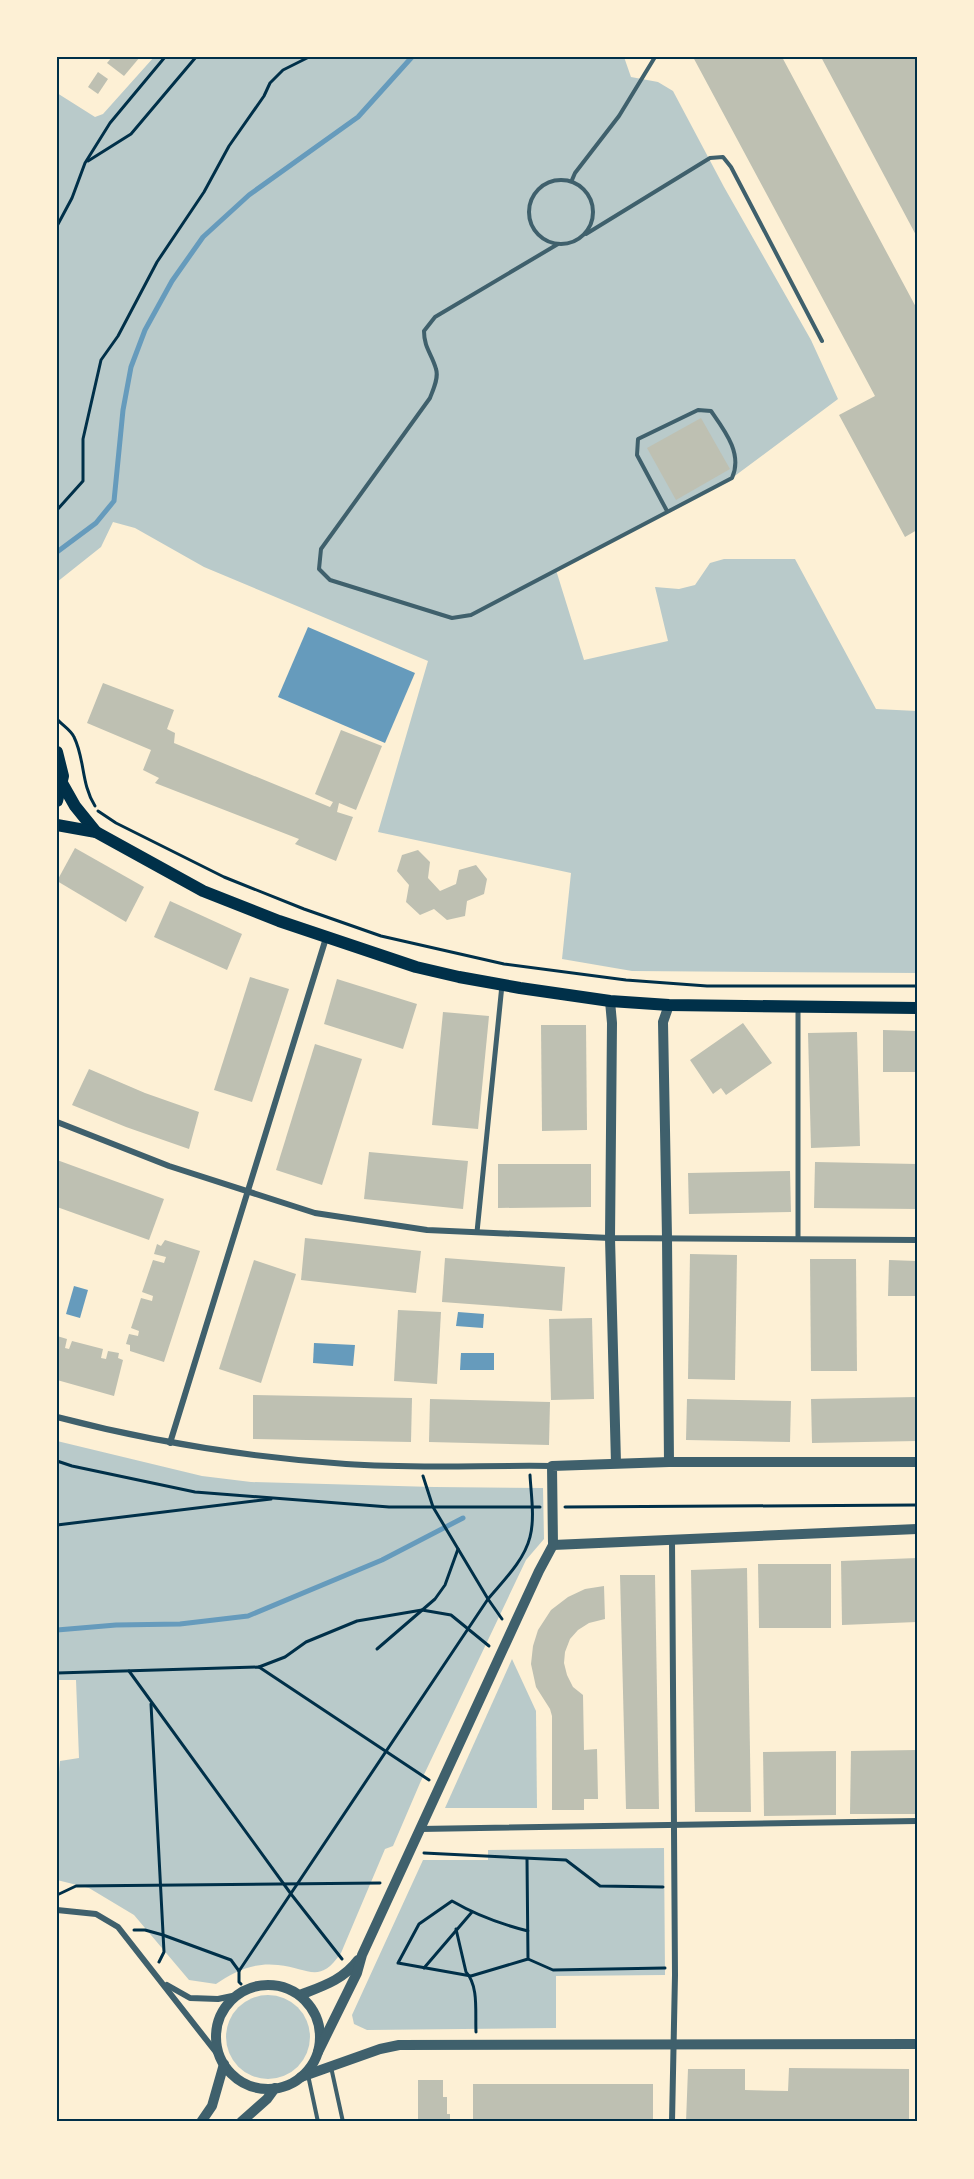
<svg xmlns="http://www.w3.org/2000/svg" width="974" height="2179" font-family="'Nunito Sans',sans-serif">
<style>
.green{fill:#b9caca}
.water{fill:#669bbc}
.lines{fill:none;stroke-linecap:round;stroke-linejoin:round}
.stream{stroke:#669bbc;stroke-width:5}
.building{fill:#bec0b2}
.path{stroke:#003049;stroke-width:3}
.service{stroke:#3f606c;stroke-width:4}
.pedestrian{stroke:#3f606c;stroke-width:5}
.minor{stroke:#3f606c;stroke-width:6}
.tertiary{stroke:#3f606c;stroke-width:10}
.secondary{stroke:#003049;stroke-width:12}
.neatline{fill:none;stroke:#003049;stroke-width:2}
</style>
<rect width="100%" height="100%" fill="#fdf0d5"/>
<!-- green -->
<g class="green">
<polygon points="154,57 624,57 631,77 658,82 673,91 724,187 811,340 838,399 732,478 556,570 584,660 668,641 655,587 679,589 695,585 710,563 724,559 795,559 876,709 917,711 917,973 632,971 562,959 571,873 378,832 428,661 204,567 135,528 113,522 101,547 57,582 57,93 95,117 103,114"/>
<path d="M57 1441 202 1476 251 1482 434 1487 543 1488 544 1539 526 1560 420 1783 393 1846 385 1849 341 1953C319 1985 309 1968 278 1965 255 1962 234 1971 216 1984L189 1980 134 1915 89 1888 57 1880V1795L60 1761 79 1758 76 1680H57Z"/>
<polygon points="512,1659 536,1711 537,1808 445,1808"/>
<polygon points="664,1848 665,1975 556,1976 556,2028 367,2030 354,2024 352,2015 423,1860 488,1860 488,1850"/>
<circle cx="268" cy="2037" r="42"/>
</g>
<!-- water -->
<g class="water">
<polygon points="308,627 415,673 385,743 278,697"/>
<polygon points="74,1286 88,1290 80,1318 66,1314"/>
<polygon points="458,1312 484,1314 483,1328 456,1326"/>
<polygon points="314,1343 355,1345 353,1366 313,1363"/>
<polygon points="461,1353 494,1353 494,1370 460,1370"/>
</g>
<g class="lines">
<!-- stream -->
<g class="stream">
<polyline points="57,552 96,523 114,501 123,410 131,367 145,330 172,281 203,237 249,195 358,117 412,57"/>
<polyline points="57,1630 116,1625 180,1624 248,1616 382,1560 463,1518"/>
</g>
</g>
<!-- building -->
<g class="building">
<polygon points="112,57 140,57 124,76 107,63"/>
<polygon points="693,57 782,57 917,309 917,530 905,537 839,415 875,396"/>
<polygon points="821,57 917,57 917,237"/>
<polygon points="98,72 108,79 98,94 88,87"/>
<polygon points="701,418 730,469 676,500 647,448"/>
<polygon points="103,683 174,710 167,729 175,733 174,743 330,807 333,802 315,794 341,730 382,746 356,810 339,803 337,812 353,817 336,861 295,844 299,839 155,783 159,778 143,770 151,750 87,723"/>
<polygon points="75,848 144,887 126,922 57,881"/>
<polygon points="418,850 430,862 428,878 440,891 456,884 459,870 476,865 487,879 484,894 467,901 465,916 447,920 434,909 420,915 406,902 409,885 397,871 402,855"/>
<polygon points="170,901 242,934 227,970 154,937"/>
<polygon points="250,977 289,989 252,1102 214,1090"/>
<polygon points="337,979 417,1004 403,1049 324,1024"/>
<polygon points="443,1012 489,1016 478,1129 432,1125"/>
<polygon points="743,1023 772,1063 726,1095 721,1088 713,1094 690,1060"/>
<polygon points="541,1025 586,1025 587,1130 542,1131"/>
<polygon points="883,1030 917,1031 917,1072 883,1072"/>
<polygon points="857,1032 860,1146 811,1148 808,1033"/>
<polygon points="315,1044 362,1059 322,1185 276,1170"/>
<polygon points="89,1069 145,1093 199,1112 189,1149 126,1127 72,1105"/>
<polygon points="369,1152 468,1161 463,1209 364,1199"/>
<polygon points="57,1160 164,1199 149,1240 57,1207"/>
<polygon points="815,1162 917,1164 917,1209 814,1208"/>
<polygon points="498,1164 591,1164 591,1207 498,1208"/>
<polygon points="790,1171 791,1212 689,1214 688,1173"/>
<polygon points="305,1238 421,1251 416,1293 301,1280"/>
<polygon points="165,1240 200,1251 164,1362 130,1351 130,1345 126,1344 129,1334 138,1336 139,1331 131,1328 141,1298 152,1301 153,1296 142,1292 153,1260 164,1263 166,1257 154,1254 157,1244 161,1246"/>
<polygon points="690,1254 737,1255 735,1380 688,1379"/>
<polygon points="445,1258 565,1267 562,1311 442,1302"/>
<polygon points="810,1259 856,1259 857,1371 811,1371"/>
<polygon points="254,1260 296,1274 261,1383 219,1369"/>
<polygon points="889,1260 917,1261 917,1296 888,1296"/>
<polygon points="398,1310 441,1312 437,1384 394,1381"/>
<polygon points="592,1318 594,1399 551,1400 549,1319"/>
<polygon points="57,1336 67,1339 65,1348 69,1349 72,1341 103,1349 101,1358 106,1359 108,1351 119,1353 118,1358 123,1360 114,1396 57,1380"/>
<polygon points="253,1395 412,1398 411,1442 253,1439"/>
<polygon points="917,1397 917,1441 812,1443 811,1399"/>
<polygon points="430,1399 550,1402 549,1445 429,1442"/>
<polygon points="687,1399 791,1401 790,1442 686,1440"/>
<polygon points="917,1558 917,1622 842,1625 841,1561"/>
<polygon points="758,1564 831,1564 831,1628 759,1628"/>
<polygon points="747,1568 751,1812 695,1812 691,1570"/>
<polygon points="620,1575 655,1575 659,1809 626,1809"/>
<polygon points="604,1586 605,1619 589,1623 578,1630 570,1639 565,1652 564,1663 567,1675 573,1687 583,1695 584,1750 597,1749 598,1799 584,1799 584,1810 552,1810 552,1716 550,1709 536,1687 531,1664 533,1646 538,1630 551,1610 568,1597 585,1589"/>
<polygon points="917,1750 917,1814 850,1814 851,1751"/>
<polygon points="836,1751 836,1815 764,1816 763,1752"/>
<polygon points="789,2068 909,2069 909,2122 686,2122 688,2069 745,2069 745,2090 788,2091"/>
<polygon points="418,2080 443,2080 443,2097 447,2097 447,2114 450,2114 450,2122 418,2122"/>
<rect x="473" y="2084" width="180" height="38"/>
</g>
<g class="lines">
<!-- path -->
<g class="path">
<polyline points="88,161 131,134 196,57"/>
<polyline points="57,226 72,198 85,163 110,123 165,57"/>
<polyline points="57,510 83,481 83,439 101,360 118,336 157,262 204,192 229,146 264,96 270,83 283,70 309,57"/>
<path d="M57 719C62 725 71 730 74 737 85 759 81 784 95 806"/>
<polyline points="98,811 116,823 224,877 304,909 381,936 504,964 626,980 707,986 917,986"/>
<polyline points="57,1461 72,1466 195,1492 389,1507 540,1507"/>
<polyline points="423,1476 433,1507 488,1599 502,1619"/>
<polyline points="565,1507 917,1505"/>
<polyline points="57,1525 271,1499"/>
<polyline points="377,1649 435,1599 445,1585 458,1549"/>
<polyline points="259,1667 285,1657 306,1642 357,1621 422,1610 451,1615 489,1646"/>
<polyline points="129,1671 291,1894 342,1959"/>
<polyline points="57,1673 259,1667 429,1780"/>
<polyline points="151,1704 164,1952 159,1962"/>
<polyline points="424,1853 566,1860 600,1886 663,1887"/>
<path d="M527 1859 528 1959 471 1976 398 1963 419 1924 452 1901C476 1915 500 1924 528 1931"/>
<polyline points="57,1895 76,1886 380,1883"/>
<path d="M456 1929 466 1972C479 1986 475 2013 476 2032"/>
<polyline points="134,1930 145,1930 163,1935 231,1960 239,1971"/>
<polyline points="528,1959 553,1970 665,1968"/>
<polyline points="424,1968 472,1912"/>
<path d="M241 1984 239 1982V1971L488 1599C503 1581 524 1561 530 1537 535 1518 531 1494 530 1475"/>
</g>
<!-- service -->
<g class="service">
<circle cx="561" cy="212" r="32"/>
<polyline points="572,180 575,173 619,116 655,57"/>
<polyline points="586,234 710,158 723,157 731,167 822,341"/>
<path d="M558 244 435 317 424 331C424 348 432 354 436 369 439 378 433 390 430 398L321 549 319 569 330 580 452 618 471 615 732 478C743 454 725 431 711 411L698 410 638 439 637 455 667 511"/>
<polyline points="331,2067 343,2122"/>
<polyline points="308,2075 318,2122"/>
</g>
<!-- pedestrian -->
<g class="pedestrian">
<polyline points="477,1232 502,985"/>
<polyline points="798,1239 798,1008"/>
</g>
<!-- minor -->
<g class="minor">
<polyline points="57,1122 169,1166 315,1213 427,1230 610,1238 917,1240"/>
<path d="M57 1417C152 1442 248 1457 346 1464 414 1469 484 1465 552 1466"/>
<polyline points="170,1443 326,938"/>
<polyline points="420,1829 917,1821"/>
<polyline points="57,1910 96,1914 118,1927 219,2056"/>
<polyline points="167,1985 190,1998 218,1999 237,1995"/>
<polyline points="672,2122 675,1975 672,1540"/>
</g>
<!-- tertiary -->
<g class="tertiary">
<polyline points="610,1001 612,1023 610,1238 616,1463"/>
<polyline points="669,1462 667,1238 663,1022 669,1005"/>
<polyline points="553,1545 917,1529"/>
<circle cx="268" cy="2037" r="52"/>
<path d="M300 1995C323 1986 343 1980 358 1960"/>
<polyline points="318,2052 357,1973 362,1955 539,1571 553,1545 552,1466 669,1462 917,1462"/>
<polyline points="301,2077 380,2049 399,2045 917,2044"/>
<polyline points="201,2122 212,2106 224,2064"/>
<polyline points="241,2122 267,2099 275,2088"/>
</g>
<!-- secondary -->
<g class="secondary">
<polyline points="57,752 63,776 57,801"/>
<polyline points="62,783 75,806 96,832"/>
<polyline points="57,825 96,832 203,891 279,921 416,967 459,977 520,988 610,1001 669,1005 917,1008"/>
</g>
</g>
<!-- border -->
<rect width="974" height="2179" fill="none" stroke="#fdf0d5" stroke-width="117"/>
<rect x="58" y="58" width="858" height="2062" class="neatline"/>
</svg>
